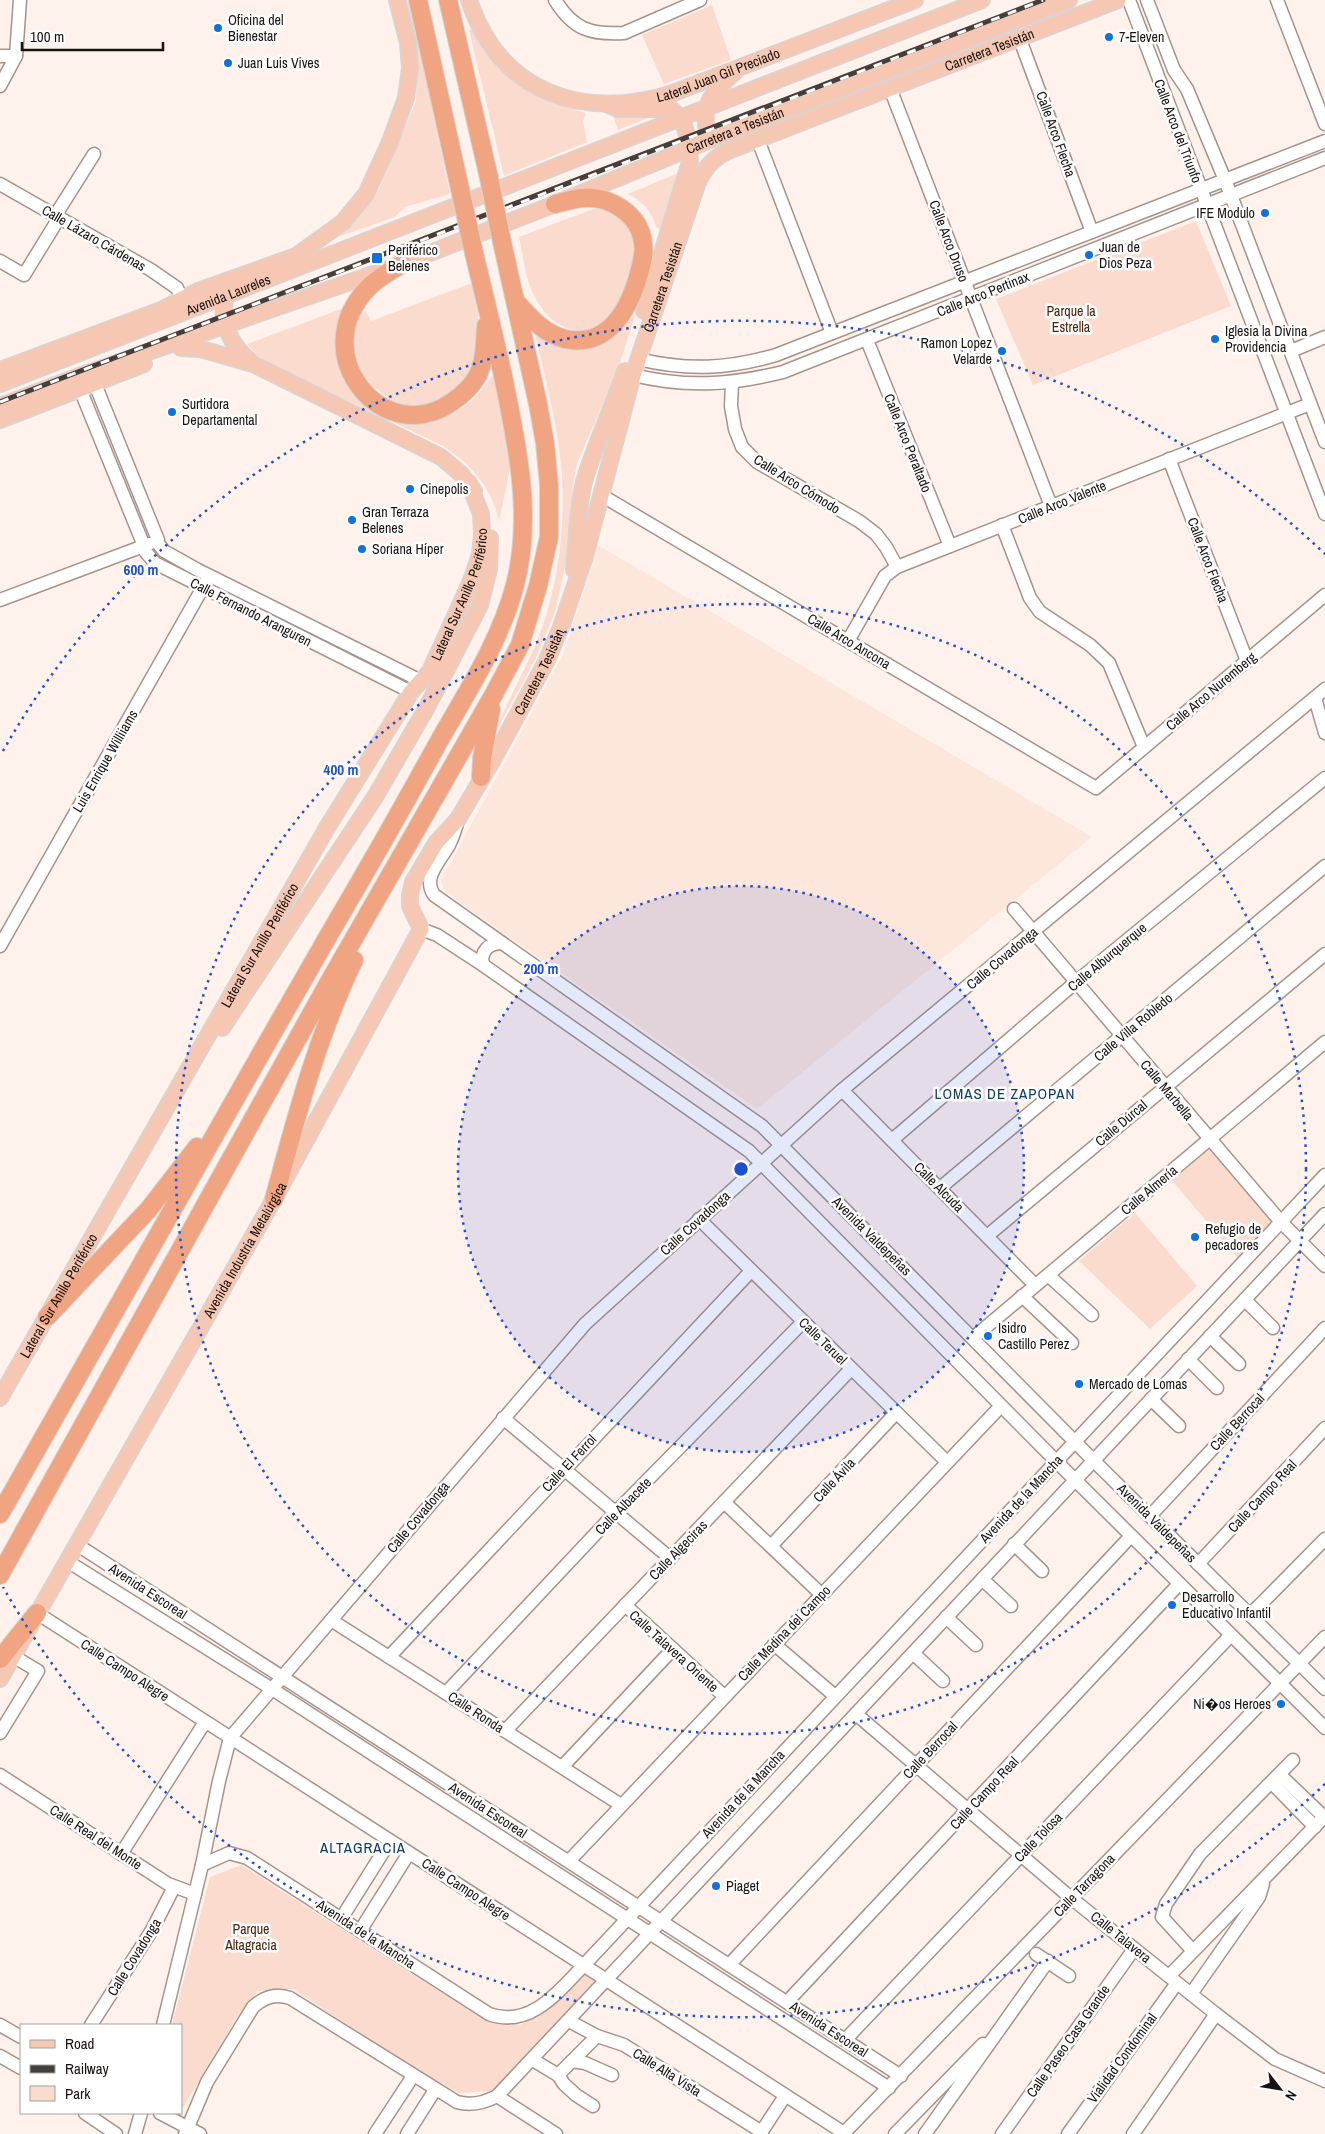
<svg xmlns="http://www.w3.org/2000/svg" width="1325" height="2134" font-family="'Archivo Narrow',sans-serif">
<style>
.built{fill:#fde6db}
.green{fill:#fadbcd}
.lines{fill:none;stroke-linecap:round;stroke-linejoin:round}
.minor-casing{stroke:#a6938a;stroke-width:15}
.major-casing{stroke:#d6d5d4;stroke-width:18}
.highway-casing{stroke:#d6d5d4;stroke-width:20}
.minor{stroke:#fff;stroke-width:12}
.major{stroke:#f6c8b3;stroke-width:15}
.highway{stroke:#f0a481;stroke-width:18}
.rail-casing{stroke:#463e3a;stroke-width:5}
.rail{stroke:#fff;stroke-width:3;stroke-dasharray:9;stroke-linecap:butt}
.highway-bridge-casing{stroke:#d6d5d4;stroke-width:20;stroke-linecap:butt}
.highway-bridge{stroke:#f0a481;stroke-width:18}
.ring{fill:none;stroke:#1d4ed8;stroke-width:2.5;stroke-dasharray:2.5 5}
.poi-dot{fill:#0f71da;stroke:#fff;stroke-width:2}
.labels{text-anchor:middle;stroke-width:5;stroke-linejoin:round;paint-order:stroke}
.poi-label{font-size:14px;fill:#19130f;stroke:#fff;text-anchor:start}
.street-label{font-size:14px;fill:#19130f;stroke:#fff}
.park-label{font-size:14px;fill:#4d220b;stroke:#fff}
.neighbourhood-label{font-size:15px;letter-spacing:1px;fill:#103b6e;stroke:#fff}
.centre{fill:#1d4ed8;stroke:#fff;stroke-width:2.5}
.ring-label{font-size:15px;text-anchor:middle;font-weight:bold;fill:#1d4ed8;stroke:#fff;stroke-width:5;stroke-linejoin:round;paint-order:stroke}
</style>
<rect width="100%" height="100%" fill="#fff2ec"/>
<!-- built -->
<polygon class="built" points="598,545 1092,837 757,1109 459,902 444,890 441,880 564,653"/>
<!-- green -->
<g class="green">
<polygon points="404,0 409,0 450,194 405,207 395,217 338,237 359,217 379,189 416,101 417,57"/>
<polygon points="712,5 731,60 664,84 642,35"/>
<path d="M473 29C497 75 538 99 586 113L583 121 587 142 504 176 469 30Z"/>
<polygon points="660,113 618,130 613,116"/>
<path d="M683 171 663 231 656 227C652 211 643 202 628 194Z"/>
<path d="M596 208C622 215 639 230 638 259 637 267 630 279 627 287 624 295 621 310 615 315 583 345 549 328 533 293 525 277 523 255 519 237Z"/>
<polygon points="1196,221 1231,306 1033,385 996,299"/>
<polygon points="472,283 478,313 480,349 464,385 433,404 405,405 391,400 371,385 363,374 357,359 354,344 355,331 360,313 366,311 371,321"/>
<path d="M349 306 345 374 423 422C460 415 477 401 496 369L512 459 499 521C492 487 470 464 443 446L281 369 258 356 247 344Z"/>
<path d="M636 313 616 375 577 463 573 485 567 557 555 612 535 660 495 733C509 696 530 663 543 625 560 575 566 517 561 464 557 421 545 379 536 337L540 333 609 339 620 332Z"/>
<polygon points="1208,1143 1276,1222 1240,1261 1169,1177"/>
<polygon points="1135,1213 1197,1286 1150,1329 1079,1261"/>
<polygon points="241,1865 486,2021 520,2025 558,2001 584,1973 598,1983 492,2091 459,2093 414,2068 293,1989 258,1991 235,2020 181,2111 181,2025 172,2025 210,1877"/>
</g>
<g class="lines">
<!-- minor casing -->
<g class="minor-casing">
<g id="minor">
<path d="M555 0C573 29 590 35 624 33L700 0"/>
<polyline points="1129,0 1325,514"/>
<polyline points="1147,0 1174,70 1187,89 1225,180 1325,442"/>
<polyline points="1277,0 1325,124"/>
<polyline points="1019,37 1092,232"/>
<polyline points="0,56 16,56"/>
<polyline points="0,86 16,56 20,0"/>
<polyline points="890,88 1051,506"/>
<polyline points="758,140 832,333"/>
<polyline points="0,184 151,270 177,288 182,299"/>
<polyline points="55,216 94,154"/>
<polyline points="0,261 24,275 59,218"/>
<polyline points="867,340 950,546"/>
<polyline points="1291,351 1325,337"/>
<path d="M638 359C688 371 727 369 776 355L1325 141"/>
<path d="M633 375C687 388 730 385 783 372L1325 158"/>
<polyline points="732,383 731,406 735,429 742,447 757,462 859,521 876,534 886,547 897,567"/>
<polyline points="95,384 158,540 156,541 164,551 198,570 421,681"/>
<polyline points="80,389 144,546 144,550 155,563 411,692"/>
<polyline points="1169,459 1247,661"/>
<polyline points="601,495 1096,788 1325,595"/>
<polyline points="1002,525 1030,598 1040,612 1090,645 1109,663 1144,747"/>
<polyline points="0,600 149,544"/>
<polyline points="848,641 885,576 897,567 1310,404"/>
<polyline points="1315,698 1325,733"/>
<path d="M458 819C456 828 453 837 449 845 440 861 422 878 434 895L762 1126 1093 1460 1325 1689"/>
<polyline points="1014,909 1281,1222 1325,1266"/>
<polyline points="421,929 437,935 483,965 749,1151 1056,1461 1325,1728"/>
<polyline points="0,946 206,582"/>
<path d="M483 965C480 952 488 943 502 943"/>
<polyline points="842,1090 1035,1285"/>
<polyline points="892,1140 1076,982 1325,778"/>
<polyline points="940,1188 1325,866"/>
<polyline points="699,1219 947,1462"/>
<polyline points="987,1236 1325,954"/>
<polyline points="1048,1275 1092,1315"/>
<polyline points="1022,1296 1072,1343"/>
<polyline points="1245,1300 1273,1328"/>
<polyline points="1210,1336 1239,1364"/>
<polyline points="973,1338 1325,1042"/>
<polyline points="1188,1359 1217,1388"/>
<polyline points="1151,1399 1179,1426"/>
<polyline points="503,1418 670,1558"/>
<polyline points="724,1502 821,1594"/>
<polyline points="1150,1516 1325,1328"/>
<polyline points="76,1544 901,2076"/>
<polyline points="1014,1544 1042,1571"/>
<polyline points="771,1546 896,1413"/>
<polyline points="67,1561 272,1689 889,2088"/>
<polyline points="1198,1564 1325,1428"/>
<polyline points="982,1579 1011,1606"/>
<polyline points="625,1605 724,1696"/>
<polyline points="37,1613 844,2133"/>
<polyline points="1250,1615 1325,1539"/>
<polyline points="946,1617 976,1645"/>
<polyline points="331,1620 621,1805"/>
<polyline points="774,1644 835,1696"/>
<polyline points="913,1653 943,1681"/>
<polyline points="389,1657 751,1271"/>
<polyline points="446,1693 616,1512 803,1322"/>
<polyline points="856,1714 1071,1898 1216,2014 1275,2059 1325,2081"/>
<polyline points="505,1731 851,1369"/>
<polyline points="0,1733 38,1671 13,1656"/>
<polyline points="562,1767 673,1649"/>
<polyline points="0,1775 168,1884 195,1894"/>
<polyline points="1280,1775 1324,1817"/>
<polyline points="1272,1783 1315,1827"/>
<polyline points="121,1854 205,1722"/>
<polyline points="569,1861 1001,1406"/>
<polyline points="202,1865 219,1781 230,1738 585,1324 842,1090 1325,689"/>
<polyline points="341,1919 390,1841"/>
<polyline points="360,1931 409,1853"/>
<polyline points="1193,1951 1162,1917 1166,1904 1200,1854 1293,1760"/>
<polyline points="1036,1954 1069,1976"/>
<polyline points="729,1965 1131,1536"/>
<polyline points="1169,1976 1325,1816"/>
<polyline points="1191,1994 1259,1897 1263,1884"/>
<polyline points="787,2002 1179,1584"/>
<polyline points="569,2021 597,2036 624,2045 762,2132"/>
<polyline points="0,2025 21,2037"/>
<polyline points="91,2025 152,1930 174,1887"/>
<path d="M163 2025 202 1865 229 1853 247 1858 489 2014C530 2029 559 1991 584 1965L1325 1175"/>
<polyline points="845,2040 1231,1635"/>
<polyline points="0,2056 21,2068"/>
<polyline points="533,2060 558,2075 564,2084 576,2095 593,2106"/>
<polyline points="572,2061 597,2036"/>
<polyline points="558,2075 572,2061 585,2063 612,2075"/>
<polyline points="497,2096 556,2134"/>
<polyline points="85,2113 116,2134"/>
<polyline points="160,2113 200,2134"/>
<polyline points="135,2134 141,2113"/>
<path d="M185 2134 207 2082 253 2007C264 1997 276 1993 290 1998L457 2102C471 2106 484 2103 497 2096L1325 1214"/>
<polyline points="375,2134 413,2076"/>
<polyline points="407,2134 435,2090"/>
<polyline points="760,2134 785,2096"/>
<polyline points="843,2134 1325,1637"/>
<polyline points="895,2134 983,2044"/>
<polyline points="925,2134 1048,1961"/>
<polyline points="1002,2134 1134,1949"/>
<polyline points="1068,2134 1177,1983"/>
<polyline points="1133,2134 1216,2014"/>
</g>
</g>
<!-- major casing -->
<g class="major-casing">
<g id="major">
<path id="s1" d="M469 0C500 94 584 121 673 93L915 0"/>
<path d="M606 104 618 109H671C688 122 689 143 690 162L644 311"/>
<path d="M710 140C698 108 711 93 735 72"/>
<path d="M227 295C217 320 231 345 250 361"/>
<polyline points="181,348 201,349 253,364 441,457 461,474 474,491"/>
<polyline points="0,370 161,310 198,291 296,256 343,222 366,194 389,144 406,98 410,68 408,43 397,0"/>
<path id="s2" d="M0 384 982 0"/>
<path id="s3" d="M0 406 82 375 402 264 555 204 710 140 1069 0"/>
<polyline points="0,420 144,364"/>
<path d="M574 570C577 541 577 510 584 482 595 444 613 408 625 371"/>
<polyline points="222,1028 375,797 426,709 480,605 489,569 490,538"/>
<path id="s4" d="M0 1398 328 826 411 692 430 671 471 581 480 554 482 534 481 514 469 483"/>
<path id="s5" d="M0 1679 274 1199 421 929 410 906V895L413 882 436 843 458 819 494 758 546 662 561 627 585 556 633 375 698 182C705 168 713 158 728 151L1118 0"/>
</g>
</g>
<!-- highway casing -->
<g class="highway-casing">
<g id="highway">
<polyline points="418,0 460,189"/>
<polyline points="448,0 489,178"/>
<path d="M402 264C391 271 377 278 368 288 304 354 384 450 452 402 461 396 472 386 478 375 485 360 485 343 486 326"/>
<path d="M517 303C530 317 544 334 565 339 607 348 628 311 638 277 641 266 645 255 643 243 640 214 609 195 582 198 573 199 564 202 555 204"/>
<polyline points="481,777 482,758 491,709"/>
<path d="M274 1199C296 1118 317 1037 354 960"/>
<polyline points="47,1317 149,1209 197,1147"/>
<path d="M0 1514C110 1320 219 1126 330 933 367 870 403 807 438 743 467 692 500 642 515 585 533 516 517 444 503 376 494 335 484 294 474 253"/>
<polyline points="0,1575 329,982 494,694 520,645 538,586 549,537 549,485 545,443 538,404 502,242"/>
<polyline points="0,1659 37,1613"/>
</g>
</g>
<!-- minor -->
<use href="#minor" class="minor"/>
<!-- major -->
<use href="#major" class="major"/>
<!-- highway -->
<use href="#highway" class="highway"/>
<!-- rail casing -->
<g class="rail-casing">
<path id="rail" d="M0 402C347 268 696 137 1043 0"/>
</g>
<!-- rail -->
<use href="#rail" class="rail"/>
<!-- highway-bridge casing -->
<g class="highway-bridge-casing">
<g id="highway-bridge">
<polyline points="489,178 502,242"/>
<polyline points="460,189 474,253"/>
</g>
</g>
<!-- highway-bridge -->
<use href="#highway-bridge" class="highway-bridge"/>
</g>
<!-- distance rings -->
<circle cx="741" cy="1169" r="283" fill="#1d4ed8" fill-opacity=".12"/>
<g class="ring">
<circle cx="741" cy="1169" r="283"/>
<circle cx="741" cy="1169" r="565"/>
<path d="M1325 1784A848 848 0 0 1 3 1587M3 751A848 848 0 0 1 1325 554"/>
</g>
<!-- markers -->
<g class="poi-dot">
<circle cx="218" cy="28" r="5"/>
<circle cx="1109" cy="37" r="5"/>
<circle cx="228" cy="63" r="5"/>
<circle cx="1265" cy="213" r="5"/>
<circle cx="1089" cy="255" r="5"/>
<rect x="371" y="252" width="12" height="12" rx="2.5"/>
<circle cx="1215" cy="339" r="5"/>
<circle cx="1002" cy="351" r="5"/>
<circle cx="172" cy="412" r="5"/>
<circle cx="410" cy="489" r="5"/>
<circle cx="352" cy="520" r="5"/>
<circle cx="362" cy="549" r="5"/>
<circle cx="1195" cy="1237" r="5"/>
<circle cx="988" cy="1336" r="5"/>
<circle cx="1079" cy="1384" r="5"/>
<circle cx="1172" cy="1605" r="5"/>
<circle cx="1281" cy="1704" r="5"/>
<circle cx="716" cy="1886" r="5"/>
</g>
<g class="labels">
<!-- poi labels -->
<g class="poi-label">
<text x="228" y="25">Oficina del<tspan x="228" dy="16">Bienestar</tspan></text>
<text x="1119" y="42">7-Eleven</text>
<text x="238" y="68">Juan Luis Vives</text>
<text x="1255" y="218" text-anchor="end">IFE Modulo</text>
<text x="1099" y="252">Juan de<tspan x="1099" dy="16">Dios Peza</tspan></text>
<text x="388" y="255">Periférico<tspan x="388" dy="16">Belenes</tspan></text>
<text x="1225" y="336">Iglesia la Divina<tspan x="1225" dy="16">Providencia</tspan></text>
<text x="992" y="348" text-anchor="end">Ramon Lopez<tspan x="992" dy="16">Velarde</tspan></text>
<text x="182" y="409">Surtidora<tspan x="182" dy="16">Departamental</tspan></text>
<text x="420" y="494">Cinepolis</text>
<text x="362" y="517">Gran Terraza<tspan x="362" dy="16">Belenes</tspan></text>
<text x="372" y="554">Soriana Híper</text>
<text x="1205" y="1234">Refugio de<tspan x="1205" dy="16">pecadores</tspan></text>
<text x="998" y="1333">Isidro<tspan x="998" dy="16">Castillo Perez</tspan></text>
<text x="1089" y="1389">Mercado de Lomas</text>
<text x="1182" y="1602">Desarrollo<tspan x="1182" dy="16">Educativo Infantil</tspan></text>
<text x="1271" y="1709" text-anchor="end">Ni�os Heroes</text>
<text x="726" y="1891">Piaget</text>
</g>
<!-- street labels -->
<g class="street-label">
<text dy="5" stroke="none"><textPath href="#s5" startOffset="1996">Carretera Tesistán</textPath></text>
<text dy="5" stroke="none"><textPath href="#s1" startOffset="301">Lateral Juan Gil Preciado</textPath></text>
<text dy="5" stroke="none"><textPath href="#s3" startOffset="785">Carretera a Tesistán</textPath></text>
<text transform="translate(1178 131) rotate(69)" y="5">Calle Arco del Triunfo</text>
<text transform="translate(1056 134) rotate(70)" y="5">Calle Arco Flecha</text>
<text transform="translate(94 238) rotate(30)" y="5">Calle Lázaro Cárdenas</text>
<text transform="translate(949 241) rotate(69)" y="5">Calle Arco Druso</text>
<text dy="5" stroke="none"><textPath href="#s5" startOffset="1561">Carretera Tesistán</textPath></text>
<text transform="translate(983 294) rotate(-22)" y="5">Calle Arco Pertinax</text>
<text dy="5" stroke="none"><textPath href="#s2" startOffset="245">Avenida Laureles</textPath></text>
<text transform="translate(908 443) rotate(68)" y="5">Calle Arco Peraltado</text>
<text transform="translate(797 484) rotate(32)" y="5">Calle Arco Cómodo</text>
<text transform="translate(1062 502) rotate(-22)" y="5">Calle Arco Valente</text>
<text transform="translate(1208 560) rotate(69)" y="5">Calle Arco Flecha</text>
<text dy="5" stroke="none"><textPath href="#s4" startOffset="928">Lateral Sur Anillo Periférico</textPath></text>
<text transform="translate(251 612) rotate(27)" y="5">Calle Fernando Aranguren</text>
<text transform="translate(849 641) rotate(31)" y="5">Calle Arco Ancona</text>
<text dy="5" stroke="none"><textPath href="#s5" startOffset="1156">Carretera Tesistán</textPath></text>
<text transform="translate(1211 691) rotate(-40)" y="5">Calle Arco Nuremberg</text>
<text transform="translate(105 761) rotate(-60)" y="5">Luis Enrique Williiams</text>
<text dy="5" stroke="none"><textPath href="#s4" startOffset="522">Lateral Sur Anillo Periférico</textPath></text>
<text transform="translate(1107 957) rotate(-40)" y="5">Calle Alburquerque</text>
<text transform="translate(1002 958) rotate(-40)" y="5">Calle Covadonga</text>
<text transform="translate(1133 1027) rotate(-40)" y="5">Calle Villa Robledo</text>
<text transform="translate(1167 1090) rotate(50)" y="5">Calle Marbella</text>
<text transform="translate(1121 1123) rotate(-40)" y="5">Calle Dúrcal</text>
<text transform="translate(939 1187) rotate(45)" y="5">Calle Alcuda</text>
<text transform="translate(1149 1190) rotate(-40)" y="5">Calle Almería</text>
<text transform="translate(695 1223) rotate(-42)" y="5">Calle Covadonga</text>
<text transform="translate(872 1236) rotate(45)" y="5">Avenida Valdepeñas</text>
<text dy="5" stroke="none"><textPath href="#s5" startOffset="494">Avenida Industria Metalúrgica</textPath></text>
<text dy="5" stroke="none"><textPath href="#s4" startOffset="118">Lateral Sur Anillo Periférico</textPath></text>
<text transform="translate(823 1341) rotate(44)" y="5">Calle Teruel</text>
<text transform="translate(1237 1422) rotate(-47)" y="5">Calle Berrocal</text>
<text transform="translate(569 1463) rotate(-47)" y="5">Calle El Ferrol</text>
<text transform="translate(834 1480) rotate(-47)" y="5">Calle Ávila</text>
<text transform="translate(1262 1496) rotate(-47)" y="5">Calle Campo Real</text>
<text transform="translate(1021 1499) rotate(-47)" y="5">Avenida de la Mancha</text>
<text transform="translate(623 1506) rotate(-46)" y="5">Calle Albacete</text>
<text transform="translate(418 1517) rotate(-50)" y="5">Calle Covadonga</text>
<text transform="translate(1157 1523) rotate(45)" y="5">Avenida Valdepeñas</text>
<text transform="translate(678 1550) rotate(-46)" y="5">Calle Algeciras</text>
<text transform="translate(148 1591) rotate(33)" y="5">Avenida Escoreal</text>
<text transform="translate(784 1633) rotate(-46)" y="5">Calle Medina del Campo</text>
<text transform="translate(674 1651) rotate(42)" y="5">Calle Talavera Oriente</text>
<text transform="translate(125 1670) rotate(33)" y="5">Calle Campo Alegre</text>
<text transform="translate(476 1712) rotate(33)" y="5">Calle Ronda</text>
<text transform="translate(930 1750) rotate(-47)" y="5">Calle Berrocal</text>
<text transform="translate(984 1793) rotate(-47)" y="5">Calle Campo Real</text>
<text transform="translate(743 1794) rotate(-47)" y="5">Avenida de la Mancha</text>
<text transform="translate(488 1810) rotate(33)" y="5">Avenida Escoreal</text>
<text transform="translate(96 1837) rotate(33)" y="5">Calle Real del Monte</text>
<text transform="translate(1038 1837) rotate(-46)" y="5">Calle Tolosa</text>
<text transform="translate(1084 1885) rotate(-46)" y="5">Calle Tarragona</text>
<text transform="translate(466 1889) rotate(33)" y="5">Calle Campo Alegre</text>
<text transform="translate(366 1934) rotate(33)" y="5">Avenida de la Mancha</text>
<text transform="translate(1121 1937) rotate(39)" y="5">Calle Talavera</text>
<text transform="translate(134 1957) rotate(-58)" y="5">Calle Covadonga</text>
<text transform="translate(829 2029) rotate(33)" y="5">Avenida Escoreal</text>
<text transform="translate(1068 2041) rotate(-55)" y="5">Calle Paseo Casa Grande</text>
<text transform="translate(1122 2058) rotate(-54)" y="5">Vialidad Condominal</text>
<text transform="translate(667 2072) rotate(32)" y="5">Calle Alta Vista</text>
</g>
<!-- park labels -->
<g class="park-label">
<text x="1071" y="316">Parque la<tspan x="1071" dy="16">Estrella</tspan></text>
<text x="251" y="1934">Parque<tspan x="251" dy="16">Altagracia</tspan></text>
</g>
<!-- neighbourhood labels -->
<g class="neighbourhood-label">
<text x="1005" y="1099">LOMAS DE ZAPOPAN</text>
<text x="363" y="1853">ALTAGRACIA</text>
</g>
</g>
<circle cx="741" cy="1169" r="8" class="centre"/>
<g class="ring-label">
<text x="141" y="575">600 m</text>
<text x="341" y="775">400 m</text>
<text x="541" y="974">200 m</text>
</g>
<!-- legend -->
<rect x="20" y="2024" width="162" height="90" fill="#ffffff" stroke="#a3a19f"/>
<rect x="30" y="2040" width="25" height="8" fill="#f6c8b3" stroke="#a3a19f"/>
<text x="65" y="2049" font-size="15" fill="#19130f">Road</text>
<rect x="30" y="2065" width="25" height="8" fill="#463e3a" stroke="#a3a19f"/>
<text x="65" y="2074" font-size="15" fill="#19130f">Railway</text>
<rect x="30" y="2086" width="25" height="15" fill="#fadbcd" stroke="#a3a19f"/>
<text x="65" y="2099" font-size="15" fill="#19130f">Park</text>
<!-- north arrow -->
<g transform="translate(1280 2089) rotate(121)" stroke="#ffffff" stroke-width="4" paint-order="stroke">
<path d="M0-4L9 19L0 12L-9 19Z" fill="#19130f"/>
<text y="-8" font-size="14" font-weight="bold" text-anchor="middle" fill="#19130f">N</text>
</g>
<!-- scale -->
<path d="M22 42v8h141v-8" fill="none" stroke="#19130f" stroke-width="2.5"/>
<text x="30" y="42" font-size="15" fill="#19130f" stroke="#ffffff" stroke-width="4" paint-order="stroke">100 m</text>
</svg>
